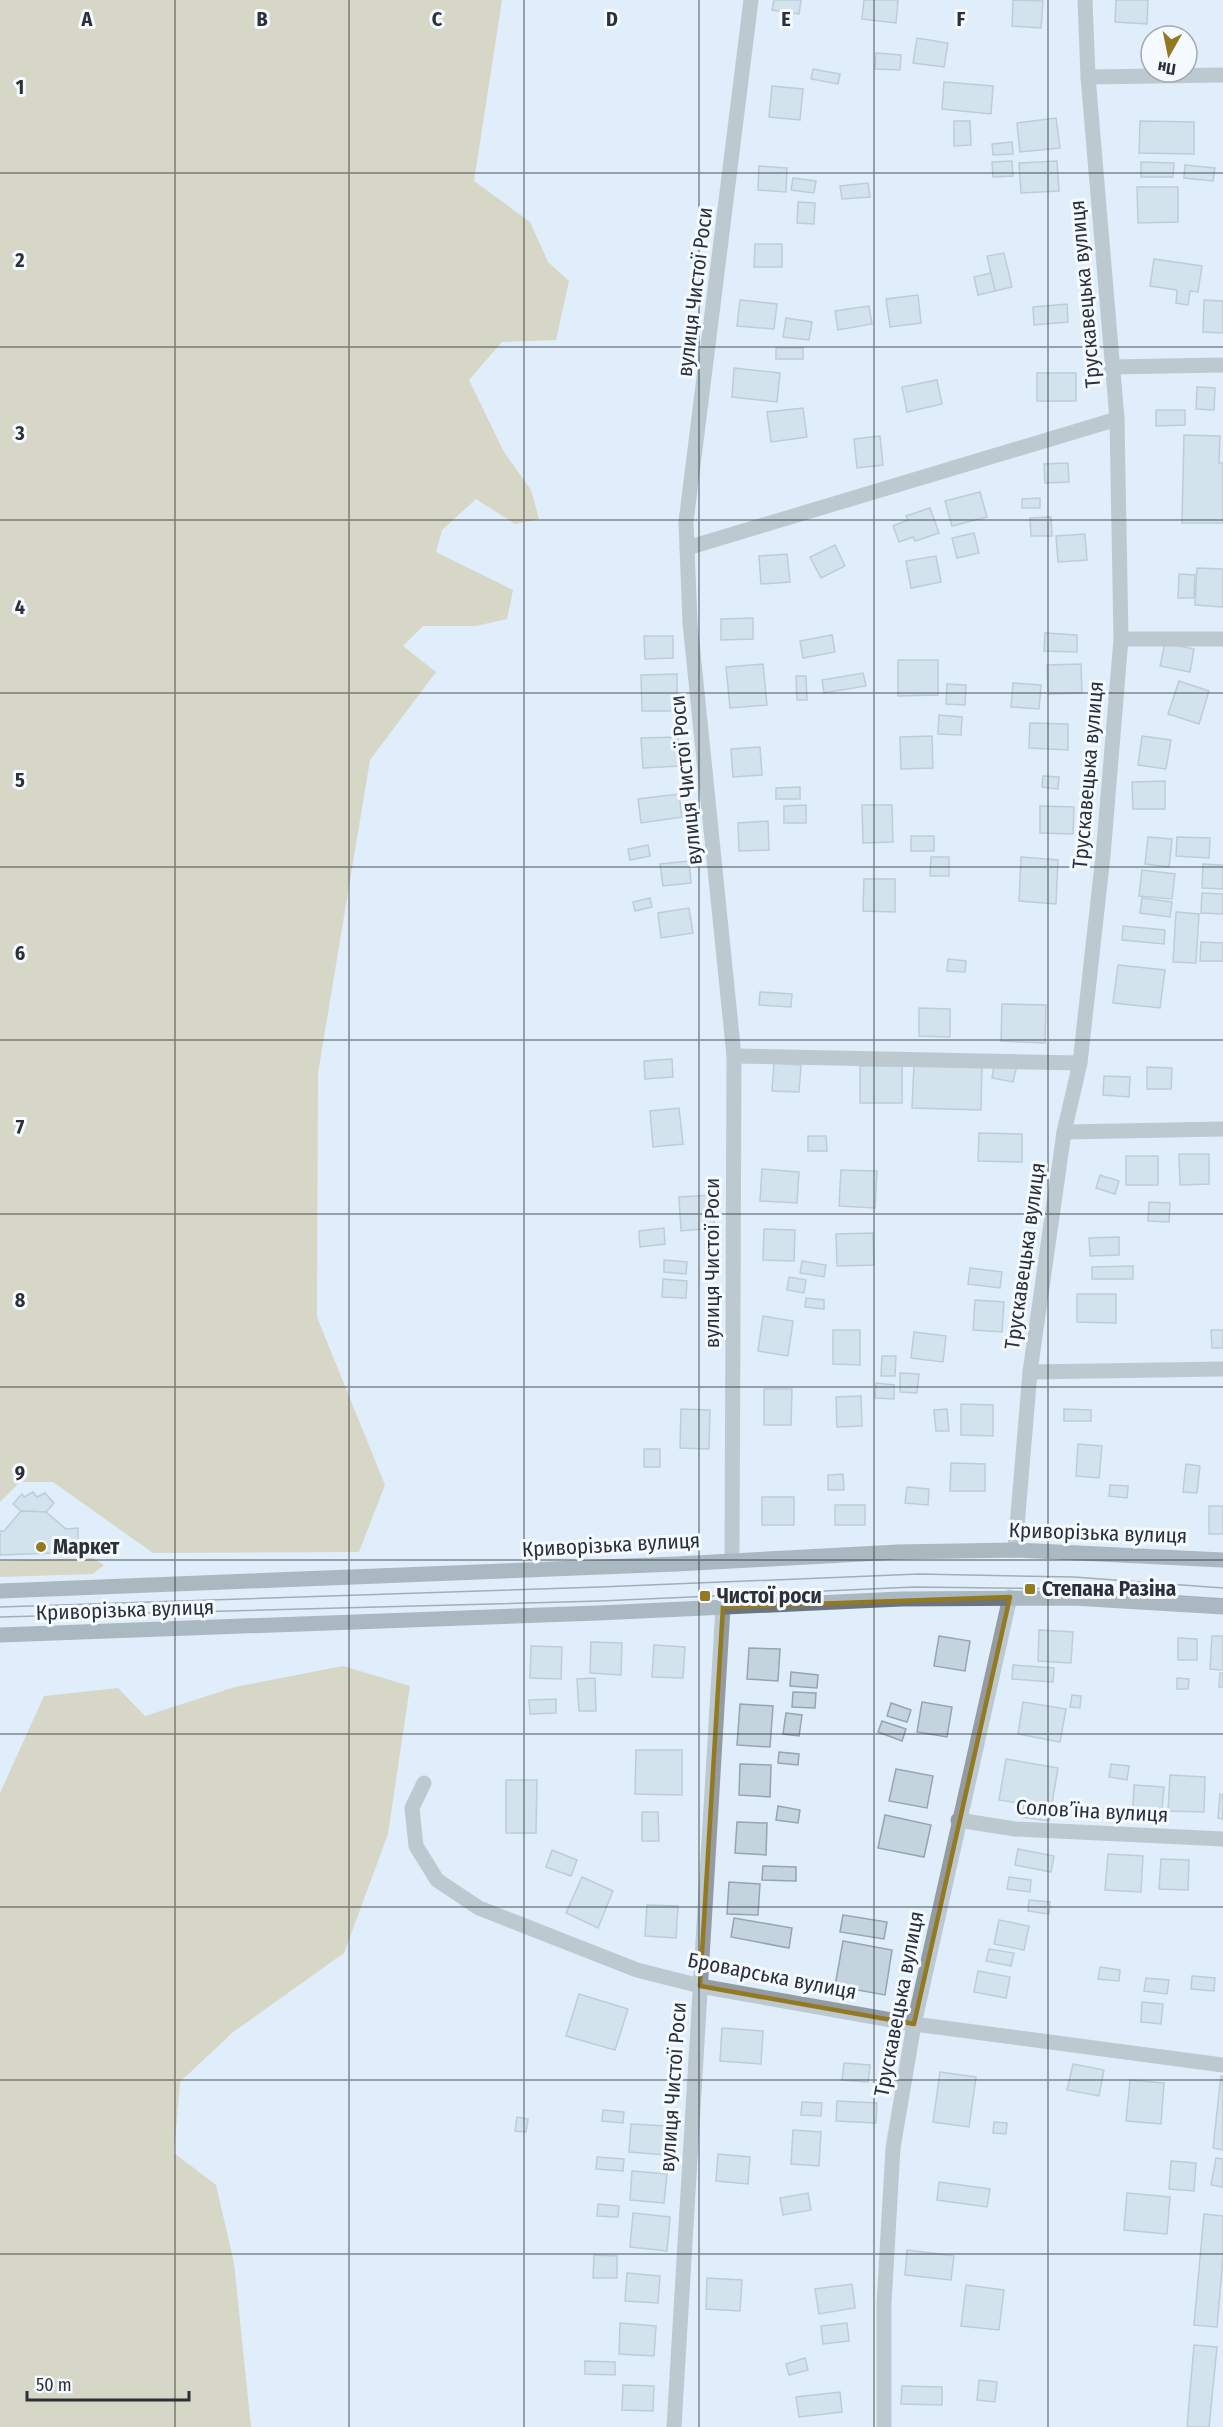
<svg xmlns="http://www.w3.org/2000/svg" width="1223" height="2427" font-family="'Fira Sans Condensed',sans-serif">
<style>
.green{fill:#cb8}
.building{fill:#c4d4df;stroke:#96a5b0;stroke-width:1.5}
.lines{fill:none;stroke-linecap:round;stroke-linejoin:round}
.minor{stroke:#959ca1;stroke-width:15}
.secondary{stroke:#6c757d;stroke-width:15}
.tram{stroke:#586067;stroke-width:1.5}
.marked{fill:none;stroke:#93791f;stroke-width:4.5;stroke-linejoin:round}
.grid{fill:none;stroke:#2b3136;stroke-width:1.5;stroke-opacity:0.55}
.poi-dot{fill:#93791f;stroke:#f4faff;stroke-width:2}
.labels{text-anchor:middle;stroke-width:6;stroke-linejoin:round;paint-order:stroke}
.street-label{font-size:21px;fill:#2b3136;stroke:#f4faff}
.poi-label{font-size:21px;font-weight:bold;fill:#2b3136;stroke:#f4faff;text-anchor:start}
.grid-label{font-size:20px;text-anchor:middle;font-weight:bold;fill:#2b3136;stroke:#f4faff;stroke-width:6;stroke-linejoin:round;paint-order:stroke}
</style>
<rect width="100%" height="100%" fill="#dfeefa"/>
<!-- green -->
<g class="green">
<polygon points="0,0 502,0 474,181 530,222 548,262 569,281 556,340 502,342 469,380 504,452 531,490 539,519 515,524 476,499 442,530 436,552 513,590 507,619 476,626 423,626 403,646 436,672 370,760 318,1073 317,1317 385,1485 359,1552 153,1553 53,1482 20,1482 0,1502"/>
<polygon points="92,1558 104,1565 93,1574 0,1577 0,1561"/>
<polygon points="343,1666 410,1686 388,1834 344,1953 232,2033 180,2082 174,2153 216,2185 234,2263 251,2427 0,2427 0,1793 44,1696 118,1688 145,1716 235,1687"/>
</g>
<!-- building -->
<g class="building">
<polygon points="774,0 801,0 799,14 772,10"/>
<polygon points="864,0 898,0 896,23 862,19"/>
<polygon points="1013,0 1043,1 1041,28 1012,26"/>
<polygon points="1116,0 1148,0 1147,24 1115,22"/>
<polygon points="917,38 948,43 944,67 913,63"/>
<polygon points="876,53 901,55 900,70 875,69"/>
<polygon points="813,69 840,74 838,84 811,79"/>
<polygon points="944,82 993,86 991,114 942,109"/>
<polygon points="772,86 803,89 800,120 769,117"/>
<polygon points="1056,118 1060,148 1020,152 1017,123"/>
<polygon points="954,121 970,121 971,145 954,146"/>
<polygon points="1140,121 1194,122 1194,154 1139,153"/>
<polygon points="1012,142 1013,154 993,155 992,144"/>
<polygon points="1012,161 1013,176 993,177 992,162"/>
<polygon points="1057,161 1059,191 1021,193 1019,163"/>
<polygon points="1141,162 1174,163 1173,177 1141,177"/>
<polygon points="1185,165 1215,168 1213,181 1184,178"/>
<polygon points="759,166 787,168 786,192 758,190"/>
<polygon points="793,178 816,181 814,193 791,190"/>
<polygon points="868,183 870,197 842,199 840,186"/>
<polygon points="1137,187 1178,187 1178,222 1138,223"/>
<polygon points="798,202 815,203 814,224 797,223"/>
<polygon points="755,244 782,244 782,267 754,267"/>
<polygon points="1004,253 1012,287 995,291 987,256"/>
<polygon points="1154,259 1202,266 1198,292 1190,291 1188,305 1176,303 1177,290 1150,286"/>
<polygon points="991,273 995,291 978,295 974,277"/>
<polygon points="918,295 921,323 890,327 886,299"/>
<polygon points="740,300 777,304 774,329 737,326"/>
<polygon points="1204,300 1223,301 1223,333 1203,332"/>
<polygon points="1067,304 1068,322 1034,325 1033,307"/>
<polygon points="869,306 872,324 838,330 835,311"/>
<polygon points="786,318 812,322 809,340 783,337"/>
<rect x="776" y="348" width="27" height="11"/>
<polygon points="734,368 780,373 777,402 732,397"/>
<rect x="1037" y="373" width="39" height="28"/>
<polygon points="937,380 942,404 907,412 902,387"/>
<polygon points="1197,387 1215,388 1214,410 1196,409"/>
<polygon points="803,408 807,437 771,442 767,412"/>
<polygon points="1156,410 1185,410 1185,425 1156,426"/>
<polygon points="1184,435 1220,436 1219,463 1223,463 1223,523 1182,523"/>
<polygon points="880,436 883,465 857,468 854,439"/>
<polygon points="1068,463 1069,482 1045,483 1044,464"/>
<polygon points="980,492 987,517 952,526 945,501"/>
<polygon points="1040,498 1040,508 1022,508 1022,499"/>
<polygon points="930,508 939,533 915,541 913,537 899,542 893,526 908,520 906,516"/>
<polygon points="1051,517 1052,536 1031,536 1030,518"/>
<polygon points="974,533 979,553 957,558 952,538"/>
<polygon points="1085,534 1087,560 1058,562 1056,536"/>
<polygon points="835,545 845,566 821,578 810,557"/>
<polygon points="787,554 790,582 761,584 759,556"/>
<polygon points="936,556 941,582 911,588 906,561"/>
<polygon points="1197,568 1223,569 1223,607 1195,605"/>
<polygon points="1179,574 1195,575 1194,598 1178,598"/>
<polygon points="753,618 753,639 721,640 721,619"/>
<polygon points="1045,633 1077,635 1077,652 1044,651"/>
<polygon points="832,635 835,652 803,658 800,641"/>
<polygon points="644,636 673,636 673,658 645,659"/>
<polygon points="1165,643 1194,649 1190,672 1160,666"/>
<polygon points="898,660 938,660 938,695 898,696"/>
<polygon points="763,664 767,705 730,708 726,667"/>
<polygon points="1081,664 1082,693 1048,694 1047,665"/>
<polygon points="863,673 866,686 824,693 822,680"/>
<polygon points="677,674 677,711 642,711 641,675"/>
<polygon points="796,676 806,676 807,700 797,700"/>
<polygon points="1179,681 1209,691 1199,724 1168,714"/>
<polygon points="1013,683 1041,685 1039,709 1011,707"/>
<polygon points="947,684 966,685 965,705 946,704"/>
<polygon points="939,715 962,717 961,735 938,734"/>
<polygon points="1030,723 1068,724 1068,750 1029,748"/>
<polygon points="932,736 933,768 901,769 900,737"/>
<polygon points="1142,736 1171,740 1166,769 1138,765"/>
<polygon points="678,737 680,766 643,768 641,738"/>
<polygon points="760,747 762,775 733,777 731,749"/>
<polygon points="1043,776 1059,777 1058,789 1042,787"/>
<polygon points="1165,781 1165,809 1133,809 1132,782"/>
<polygon points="800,787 800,799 776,799 776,788"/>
<polygon points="679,794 682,817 641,823 638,799"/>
<polygon points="806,805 806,823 784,823 784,806"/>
<polygon points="862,805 892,805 893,842 863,843"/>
<polygon points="1040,806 1074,807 1073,834 1040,833"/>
<polygon points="768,821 769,850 739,851 738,823"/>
<rect x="911" y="836" width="23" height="15"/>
<polygon points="1148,837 1172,839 1169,867 1145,864"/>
<polygon points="1177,837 1210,838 1209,858 1176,856"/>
<polygon points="648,845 650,856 630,860 628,849"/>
<polygon points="931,857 949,857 949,876 930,876"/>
<polygon points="1021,857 1058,860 1056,904 1019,901"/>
<polygon points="689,861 691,883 663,886 660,864"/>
<polygon points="1203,864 1223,865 1223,889 1202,888"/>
<polygon points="1142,870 1175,874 1172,899 1139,896"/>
<polygon points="864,879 895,879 895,912 863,911"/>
<polygon points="1202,893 1223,894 1223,914 1201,913"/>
<polygon points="650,898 652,907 635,911 633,902"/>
<polygon points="1142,898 1172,902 1170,917 1140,913"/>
<polygon points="689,908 693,933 661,938 658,913"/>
<polygon points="1176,912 1199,914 1196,963 1173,962"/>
<polygon points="1123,926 1165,930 1164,944 1122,940"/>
<polygon points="1201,942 1223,943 1223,961 1200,961"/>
<polygon points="948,959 966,961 965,972 947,971"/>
<polygon points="1118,965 1165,970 1160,1008 1113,1003"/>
<polygon points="760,992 792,994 791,1007 759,1005"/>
<polygon points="1002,1004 1046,1005 1045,1043 1001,1041"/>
<polygon points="919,1008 950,1009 950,1037 919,1036"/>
<polygon points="672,1059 673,1077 645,1079 644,1061"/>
<polygon points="995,1061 1017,1065 1013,1082 992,1078"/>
<polygon points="774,1063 801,1065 799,1092 772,1091"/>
<polygon points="914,1064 982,1066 981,1110 912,1108"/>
<rect x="860" y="1066" width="42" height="37"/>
<polygon points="1147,1067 1172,1068 1171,1089 1147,1089"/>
<polygon points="1104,1076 1130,1077 1129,1097 1103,1095"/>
<polygon points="679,1108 683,1144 653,1147 650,1111"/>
<polygon points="979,1133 1022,1134 1022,1162 978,1161"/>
<polygon points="808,1136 826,1136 827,1151 808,1151"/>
<polygon points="1179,1154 1209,1154 1209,1184 1180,1185"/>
<rect x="1126" y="1156" width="32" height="29"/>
<polygon points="762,1169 799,1172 797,1203 760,1201"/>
<polygon points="841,1170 877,1171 875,1208 839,1206"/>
<polygon points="1100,1175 1119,1181 1115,1194 1096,1188"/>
<polygon points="712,1195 715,1228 681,1231 679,1197"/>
<polygon points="1149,1202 1170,1203 1169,1222 1148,1221"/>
<polygon points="664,1228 665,1244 640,1247 639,1231"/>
<polygon points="764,1229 795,1230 794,1261 763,1260"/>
<polygon points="873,1233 874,1265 837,1266 836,1234"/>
<polygon points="1119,1237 1119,1255 1090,1256 1089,1238"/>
<polygon points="664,1260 687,1262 686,1274 664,1272"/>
<polygon points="802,1261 826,1265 824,1277 800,1273"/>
<polygon points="1133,1266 1133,1279 1092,1279 1092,1267"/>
<polygon points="970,1268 1002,1272 1000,1288 968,1284"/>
<polygon points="789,1277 806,1280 804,1293 787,1290"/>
<polygon points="663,1279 687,1281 686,1298 662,1297"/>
<polygon points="1077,1294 1116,1294 1116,1323 1077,1322"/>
<polygon points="806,1298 824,1300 824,1309 805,1307"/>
<polygon points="975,1300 1004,1302 1002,1332 973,1330"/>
<polygon points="763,1316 793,1321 788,1356 758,1351"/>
<polygon points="833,1330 860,1330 860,1365 833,1364"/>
<polygon points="1211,1330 1223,1330 1223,1348 1212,1348"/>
<polygon points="914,1332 946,1336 943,1362 911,1358"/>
<polygon points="882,1356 896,1356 895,1376 881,1376"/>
<polygon points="900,1373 919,1374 917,1393 900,1392"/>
<polygon points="876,1383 894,1385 894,1399 875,1398"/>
<polygon points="764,1389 792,1389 791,1425 764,1425"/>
<polygon points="861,1396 862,1426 837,1427 836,1397"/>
<polygon points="961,1404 993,1405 993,1436 961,1435"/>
<polygon points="681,1409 710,1410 709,1449 680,1448"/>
<polygon points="947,1409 949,1431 936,1431 934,1410"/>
<polygon points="1064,1409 1091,1410 1091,1421 1064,1421"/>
<polygon points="1078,1444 1102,1446 1099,1478 1076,1476"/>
<rect x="644" y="1449" width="16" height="18"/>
<polygon points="951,1463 985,1464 985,1491 950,1491"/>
<polygon points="1186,1464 1200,1466 1197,1493 1183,1492"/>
<polygon points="843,1474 844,1490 828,1490 828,1475"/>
<polygon points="1110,1485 1128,1486 1127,1498 1109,1496"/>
<polygon points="907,1487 929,1489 928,1505 905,1503"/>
<polygon points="33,1492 37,1497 45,1493 54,1503 46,1512 21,1511 13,1504 22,1494 24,1497"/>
<rect x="762" y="1497" width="32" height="28"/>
<rect x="835" y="1505" width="30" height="20"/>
<rect x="1209" y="1506" width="14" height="28"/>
<polygon points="21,1511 46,1512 66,1529 78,1528 78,1552 0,1555 0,1531 4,1531"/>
<polygon points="1039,1630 1073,1632 1071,1663 1038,1661"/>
<polygon points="939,1636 970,1641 965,1671 934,1666"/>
<polygon points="1212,1636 1223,1636 1223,1670 1210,1669"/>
<polygon points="1178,1638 1197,1639 1197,1660 1178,1660"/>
<polygon points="591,1642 622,1643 621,1675 590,1673"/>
<polygon points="654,1645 685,1647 683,1678 652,1677"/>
<polygon points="531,1646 562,1647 561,1679 530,1678"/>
<polygon points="749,1648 780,1649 778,1681 747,1679"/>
<polygon points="1013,1665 1054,1668 1053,1682 1012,1679"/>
<polygon points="791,1672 818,1675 817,1688 790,1686"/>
<polygon points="1220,1673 1223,1673 1223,1687 1219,1687"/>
<polygon points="595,1678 596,1711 579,1711 577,1679"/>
<polygon points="1177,1678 1189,1679 1188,1689 1177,1689"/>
<polygon points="793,1692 816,1693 815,1708 792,1707"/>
<polygon points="1072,1695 1081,1696 1080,1708 1070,1707"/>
<polygon points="556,1699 556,1713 530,1714 529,1700"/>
<polygon points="922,1702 952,1707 947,1737 917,1732"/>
<polygon points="1023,1702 1066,1709 1060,1742 1018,1734"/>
<polygon points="891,1703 911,1710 907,1722 887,1716"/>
<polygon points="740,1704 773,1706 770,1747 737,1745"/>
<polygon points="786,1713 802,1715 799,1736 783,1734"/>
<polygon points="882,1721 906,1729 902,1741 878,1732"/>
<polygon points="636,1750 682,1750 682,1795 635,1794"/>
<polygon points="779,1752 799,1754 798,1765 778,1763"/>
<polygon points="1006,1759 1058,1768 1049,1821 1022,1817 1024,1804 999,1800"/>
<polygon points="740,1764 771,1765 770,1797 739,1795"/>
<polygon points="1111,1764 1129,1766 1127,1780 1109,1777"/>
<polygon points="896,1769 933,1776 927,1808 889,1801"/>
<polygon points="1170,1775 1205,1777 1204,1812 1168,1811"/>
<polygon points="506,1780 537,1780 536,1833 506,1833"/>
<polygon points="1134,1785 1164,1787 1162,1809 1133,1807"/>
<polygon points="1220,1794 1223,1795 1223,1819 1218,1818"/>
<polygon points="778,1806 800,1810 798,1823 776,1820"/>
<polygon points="642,1812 658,1812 659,1841 642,1841"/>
<polygon points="885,1815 931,1825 924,1857 878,1848"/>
<polygon points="737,1822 767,1823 766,1855 735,1853"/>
<polygon points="1018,1849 1054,1856 1051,1872 1015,1865"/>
<polygon points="552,1850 577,1860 571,1876 546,1867"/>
<polygon points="1108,1854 1143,1856 1141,1892 1105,1890"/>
<polygon points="1161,1859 1189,1860 1188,1890 1159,1889"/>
<polygon points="763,1866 796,1867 796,1881 762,1880"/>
<polygon points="582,1877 613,1891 598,1928 566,1913"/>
<polygon points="1009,1877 1031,1880 1030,1892 1007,1889"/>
<polygon points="729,1882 760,1884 758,1915 727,1914"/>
<polygon points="1029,1900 1050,1902 1049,1914 1028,1911"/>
<polygon points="647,1905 678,1906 676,1938 645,1936"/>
<polygon points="843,1915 887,1922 884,1939 840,1932"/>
<polygon points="734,1918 792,1928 789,1948 731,1937"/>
<polygon points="999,1920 1029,1926 1024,1950 994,1944"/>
<polygon points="843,1941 892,1950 885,1995 835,1986"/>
<polygon points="989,1949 1014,1953 1011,1966 986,1961"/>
<polygon points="1100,1967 1120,1970 1119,1981 1098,1979"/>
<polygon points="978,1971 1010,1977 1006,1998 974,1992"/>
<polygon points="1192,1976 1215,1978 1214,1991 1191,1989"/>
<polygon points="1146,1978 1169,1980 1167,1994 1144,1991"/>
<polygon points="579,1994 628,2009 615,2050 566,2036"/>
<polygon points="1142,2002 1163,2004 1161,2024 1141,2022"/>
<polygon points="722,2028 763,2031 761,2064 720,2061"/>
<polygon points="844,2063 870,2065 868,2082 842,2080"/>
<polygon points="1073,2064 1104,2070 1099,2096 1067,2090"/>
<polygon points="940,2072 976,2077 969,2127 933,2122"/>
<polygon points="1221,2076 1223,2076 1223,2150 1213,2148"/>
<polygon points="1130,2080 1164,2083 1161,2124 1126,2121"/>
<polygon points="837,2101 877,2103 876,2123 836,2121"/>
<polygon points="802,2102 822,2103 821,2116 801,2115"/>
<polygon points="603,2110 624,2112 623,2123 602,2121"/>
<polygon points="517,2117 528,2119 526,2132 515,2131"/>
<polygon points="994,2122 1007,2123 1006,2134 993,2133"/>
<polygon points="631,2124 667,2126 666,2155 629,2152"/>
<polygon points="793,2130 821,2132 819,2166 791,2164"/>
<polygon points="718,2154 750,2157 748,2184 716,2181"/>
<polygon points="597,2157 624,2159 623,2171 596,2169"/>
<polygon points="1216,2158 1223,2159 1223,2187 1211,2185"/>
<polygon points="1171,2161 1196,2163 1194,2191 1169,2189"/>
<polygon points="632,2171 667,2174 664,2203 630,2200"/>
<polygon points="939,2182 990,2189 987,2207 937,2200"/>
<polygon points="808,2193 811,2210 783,2215 780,2198"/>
<polygon points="1127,2193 1170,2197 1167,2234 1124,2230"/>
<polygon points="598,2204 619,2206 618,2217 597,2216"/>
<polygon points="633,2213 670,2217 667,2251 630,2247"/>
<polygon points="1204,2214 1223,2216 1223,2258 1217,2327 1194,2325"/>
<polygon points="907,2250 954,2256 951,2280 905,2275"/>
<polygon points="594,2255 617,2256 617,2278 593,2278"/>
<polygon points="627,2273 660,2276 658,2303 625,2301"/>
<polygon points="707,2278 742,2280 740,2311 706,2309"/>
<polygon points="852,2284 855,2308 819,2314 815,2289"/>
<polygon points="966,2285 1004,2290 999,2330 961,2326"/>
<polygon points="620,2323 656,2326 654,2356 619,2354"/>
<polygon points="847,2323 849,2341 823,2344 821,2326"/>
<polygon points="1194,2345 1217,2347 1209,2427 1187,2427"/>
<polygon points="805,2358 808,2370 789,2375 786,2364"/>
<polygon points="585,2361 615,2362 615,2375 585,2374"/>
<polygon points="979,2380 997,2382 995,2402 977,2400"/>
<polygon points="623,2385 654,2386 653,2411 622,2410"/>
<polygon points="902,2386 942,2387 942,2405 901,2404"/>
<polygon points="840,2392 842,2412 799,2417 796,2397"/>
</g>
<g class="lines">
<!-- minor -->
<g class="minor">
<polyline points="1088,77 1223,75"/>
<polyline points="1111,367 1223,365"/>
<polyline points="687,548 1117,419"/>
<polyline points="1121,639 1223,639"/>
<polyline points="734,1056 1080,1063"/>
<polyline points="1064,1132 1223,1129"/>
<polyline points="1030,1372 1223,1369"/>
<polyline points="1015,1550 1030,1372 1064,1132 1080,1063 1103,856 1121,639 1117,419 1088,77 1085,0"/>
<polyline points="732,1560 734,1056 690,623 686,522 751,0"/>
<polyline points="424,1783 412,1808 416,1846 437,1880 479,1908 637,1970 700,1986 914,2024 1223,2065"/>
<polyline points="958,1820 1015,1829 1223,1839"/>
<polyline points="674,2427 723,1607"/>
<polyline points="884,2427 884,2304 893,2148 914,2024 1010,1597"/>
</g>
<!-- secondary -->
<g class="secondary">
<polyline points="0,1591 677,1564 898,1552 1015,1550 1223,1560"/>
<polyline points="0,1635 598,1613 901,1599 1073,1598 1223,1607"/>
</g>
<!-- tram -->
<g class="tram">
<polyline points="0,1607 600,1587 919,1574 1074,1577 1223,1588"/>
<polyline points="0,1617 600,1601 915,1587 1074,1589 1223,1599"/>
</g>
</g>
<!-- marked area -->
<path d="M0 0H1223V2427H0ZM1010 1597 914 2024 700 1986 723 1607Z" fill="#dfeefa" fill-opacity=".55" fill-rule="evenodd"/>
<path class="marked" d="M1010 1597 914 2024 700 1986 723 1607Z"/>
<!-- grid -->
<path class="grid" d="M175 0V2427M349 0V2427M524 0V2427M699 0V2427M874 0V2427M1048 0V2427M0 173H1223M0 347H1223M0 520H1223M0 693H1223M0 867H1223M0 1040H1223M0 1214H1223M0 1387H1223M0 1560H1223M0 1734H1223M0 1907H1223M0 2080H1223M0 2254H1223"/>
<!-- markers -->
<g class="poi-dot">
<circle cx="41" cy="1547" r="6"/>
<rect x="1024" y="1583" width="12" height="12" rx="3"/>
<rect x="699" y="1590" width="12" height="12" rx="3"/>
</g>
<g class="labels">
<!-- street labels -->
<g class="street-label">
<text transform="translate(695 292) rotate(-83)" y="7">вулиця Чистої Роси</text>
<text transform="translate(1085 294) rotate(-95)" y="7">Трускавецька вулиця</text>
<text transform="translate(1088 775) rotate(-85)" y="7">Трускавецька вулиця</text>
<text transform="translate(686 780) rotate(-96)" y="7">вулиця Чистої Роси</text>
<text transform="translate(1025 1256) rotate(-82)" y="7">Трускавецька вулиця</text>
<text transform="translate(712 1263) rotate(-90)" y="7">вулиця Чистої Роси</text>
<text transform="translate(1098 1533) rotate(2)" y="7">Криворізька вулиця</text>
<text transform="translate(611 1545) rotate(-3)" y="7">Криворізька вулиця</text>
<text transform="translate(125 1610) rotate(-2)" y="7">Криворізька вулиця</text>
<text transform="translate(1092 1811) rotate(3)" y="7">Соловʼїна вулиця</text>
<text transform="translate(772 1976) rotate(11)" y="7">Броварська вулиця</text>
<text transform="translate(899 2004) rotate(-79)" y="7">Трускавецька вулиця</text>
<text transform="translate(673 2087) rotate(-86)" y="7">вулиця Чистої Роси</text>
</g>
<!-- poi labels -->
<g class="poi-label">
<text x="53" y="1554">Маркет</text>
<text x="1042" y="1596">Степана Разіна</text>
<text x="717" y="1603">Чистої роси</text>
</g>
</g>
<g class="grid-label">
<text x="87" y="26">A</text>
<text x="262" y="26">B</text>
<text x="437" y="26">C</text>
<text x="612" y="26">D</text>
<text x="786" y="26">E</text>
<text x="961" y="26">F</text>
<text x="20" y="94">1</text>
<text x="20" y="267">2</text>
<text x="20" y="440">3</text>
<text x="20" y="614">4</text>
<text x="20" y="787">5</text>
<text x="20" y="960">6</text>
<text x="20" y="1134">7</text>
<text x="20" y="1307">8</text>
<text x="20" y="1480">9</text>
</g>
<!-- north arrow -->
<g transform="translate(1169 54) rotate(189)"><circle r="28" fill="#f4faff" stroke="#a4aaaf" stroke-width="1.5"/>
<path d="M0-4.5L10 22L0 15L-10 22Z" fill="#93791f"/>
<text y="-9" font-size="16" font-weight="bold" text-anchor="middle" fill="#2b3136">Пн</text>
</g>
<!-- scale -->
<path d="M27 2391v9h162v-9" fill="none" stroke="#2b3136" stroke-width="3"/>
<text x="36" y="2391" font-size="18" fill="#2b3136" stroke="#f4faff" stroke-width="4.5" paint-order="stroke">50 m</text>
</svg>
